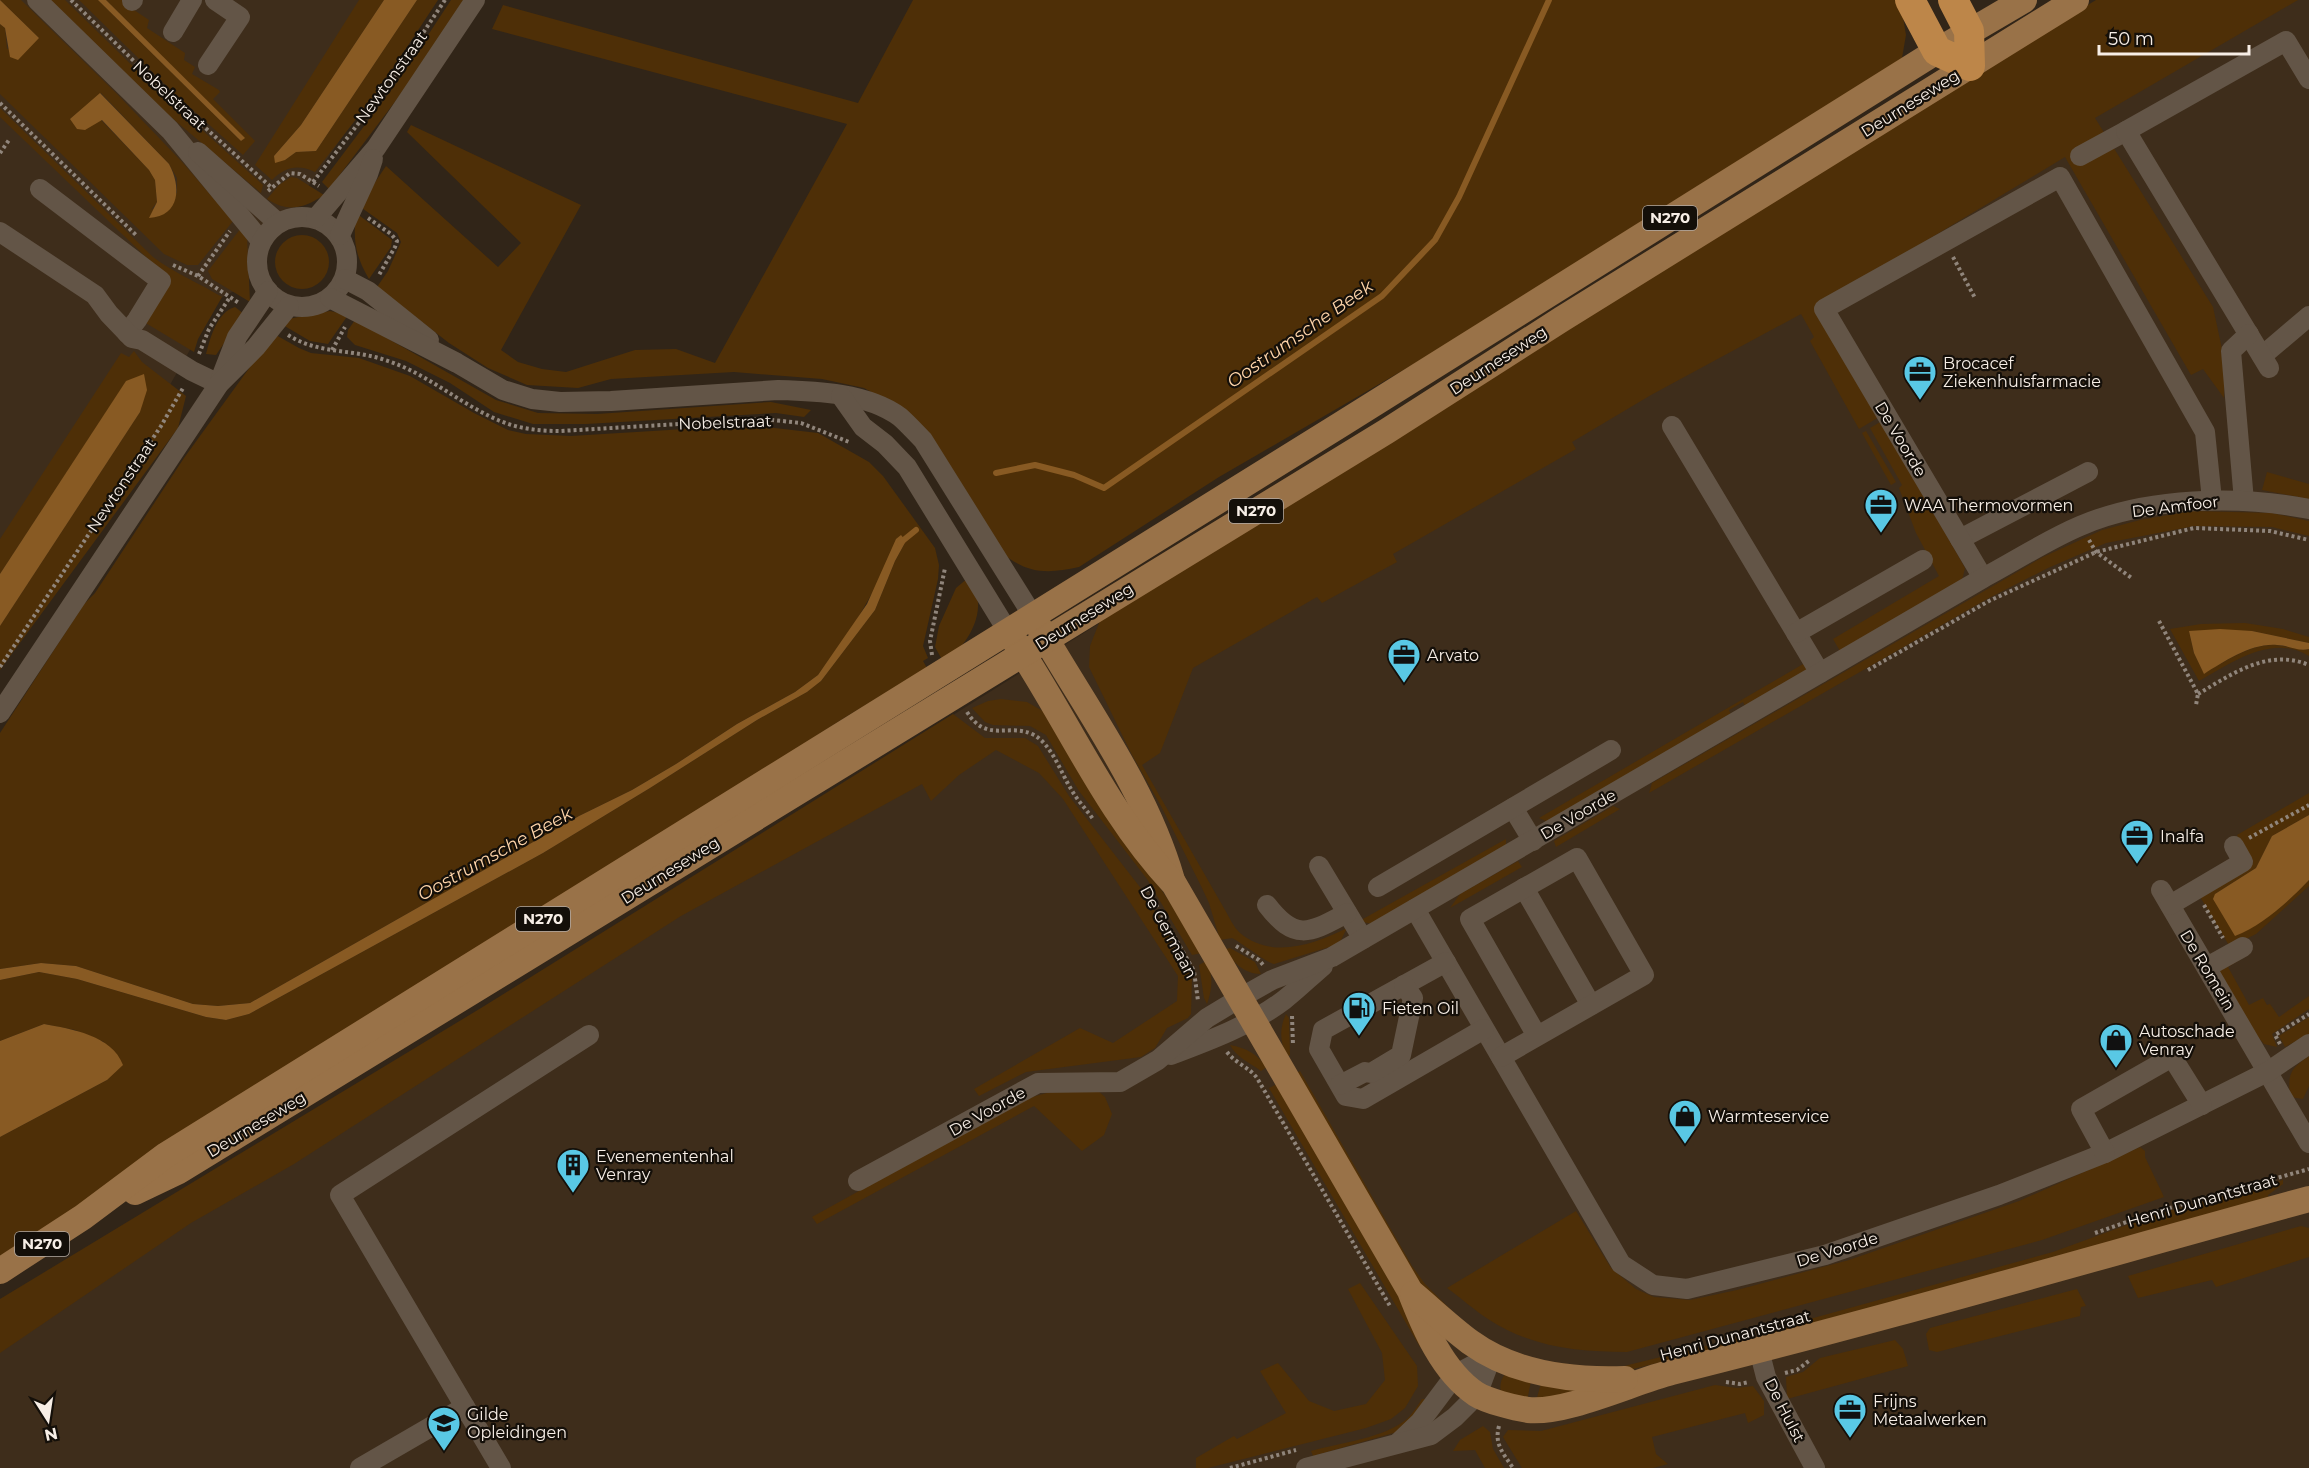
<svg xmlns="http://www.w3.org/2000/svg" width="2309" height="1468" font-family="Montserrat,sans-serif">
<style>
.built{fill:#3e2d1b}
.green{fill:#4e2f07;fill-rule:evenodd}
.water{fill:#885a23}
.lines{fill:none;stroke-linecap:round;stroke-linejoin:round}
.stream{stroke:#885a23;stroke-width:6}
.path{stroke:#90857b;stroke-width:4;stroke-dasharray:3 3;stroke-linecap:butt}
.minor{stroke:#635547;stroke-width:20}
.major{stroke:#997248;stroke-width:26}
.highway{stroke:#bd8649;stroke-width:30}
.labels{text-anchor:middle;stroke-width:4.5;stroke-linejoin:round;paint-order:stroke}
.shield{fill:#140f09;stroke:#b3aba4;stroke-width:1.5}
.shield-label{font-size:15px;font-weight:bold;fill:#f7eee6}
.street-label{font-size:16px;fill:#f7eee6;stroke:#140f09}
.poi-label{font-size:16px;fill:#f7eee6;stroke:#140f09;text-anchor:start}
.water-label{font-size:18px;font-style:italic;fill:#fed4a9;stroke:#140f09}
</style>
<rect width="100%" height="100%" fill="#312518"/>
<!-- built -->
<g class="built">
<polygon points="0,0 436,0 238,289 219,299 151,418 0,665"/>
<polygon points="2205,0 2309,0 2309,1468 0,1468 0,1312 1381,447"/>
</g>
<!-- green -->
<g class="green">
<path d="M0 0H21L117 94 183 163 233 221 198 265H187L164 254 0 94V24L5 28 7 49 39 38ZM101 93 169 164 177 178V193L151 210 157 202 155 179 149 170 101 120 70 119Z"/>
<polygon points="50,0 65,0 148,81 263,185 261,193 166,113"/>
<polygon points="79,0 98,0 241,141 244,138 106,0 122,0 122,2 149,20 147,28 185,53 184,60 195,67 192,74 219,90 220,92 213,99 255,141 243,155 175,94"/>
<path d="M359 0H384L301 125 274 156 285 160 296 152 316 151 417 0H438L378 91 315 172C298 164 285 167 272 180L255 165Z"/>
<polygon points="451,0 465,0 425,62 329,189 322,182 325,178 398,81"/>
<path d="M913 0H1900L1906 35 1902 58 1881 76 1431 354 1219 477 1079 567C1047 574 1027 574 1001 552L897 406 864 388 822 379 734 372 611 379 578 388 527 385 488 368 449 343 377 287 388 271 401 242 397 233 359 206 386 166 498 267 521 243 407 132 411 125 581 205 501 350 518 362 542 369 566 372 635 350 676 349 715 363 847 124 492 29 503 5 858 103Z"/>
<path d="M2096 0H2298L2095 118 2213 307 2225 363 2224 398 2203 369 2191 375 2065 157 1826 301 1879 417 1859 429 1810 341 1814 337 1801 314 1651 395 1572 442 1576 449 1393 554 1397 562 1322 603 1317 597 1193 668 1160 753 1142 765 1225 910C1229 917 1234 928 1240 933 1273 960 1314 944 1347 928L1339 944 1274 964C1267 963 1242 943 1232 938L1220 940 1209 903 1201 886 1161 806 1132 755 1089 667 1090 646 1101 618 1880 132Z"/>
<path d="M0 108 153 257C174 273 199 283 222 297L198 339 194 352 144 322 170 280 0 117Z"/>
<path d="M291 177 297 178 324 195C305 208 288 213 267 199L279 185Z"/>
<path d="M356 213 392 240 391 247 369 279C355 255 353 241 356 213Z"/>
<polygon points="241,228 247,237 250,302 212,279 208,271"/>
<circle cx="302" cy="262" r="27"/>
<path d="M235 307 244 314 216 355 206 354C210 338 217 312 235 307Z"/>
<polygon points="330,311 348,315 328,344 310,341 283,325 288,319"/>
<polygon points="355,320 496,400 538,413 597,414 771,402 811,410 804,417 776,413 586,424 533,424 494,412 450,383 406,361 355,345 347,337 348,330"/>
<polygon points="274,334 299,348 311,353 359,358 410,376 474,413 508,430 526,434 571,436 750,425 818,433 869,462 883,476 935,548 939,565 938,579 923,646 928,658 923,661 927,668 844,718 655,840 0,1256 0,1137 107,1080 104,1042 75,1030 44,1024 0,1041 0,980 39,972 77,979 206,1017 226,1020 249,1014 543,853 650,788 757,720 807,692 821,681 875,610 895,561 906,541 879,581 855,623 818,675 795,692 737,724 676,764 632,790 579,816 250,1003 218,1006 193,1004 76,966 41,963 0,969 0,733 84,604 95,593 184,458"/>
<polygon points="134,351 142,362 186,396 178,428 0,670 0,626 140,412 144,375 126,382 0,574 0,539 121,353 129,357"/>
<polygon points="1882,421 1965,568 1962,580 1840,651 1833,639 1939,576 1916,533 1899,488 1902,485 1870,428"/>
<polygon points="1866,431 1896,482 1891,485 1862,433"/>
<polygon points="2267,472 2309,484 2309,499 2262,490"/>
<polygon points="2192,511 2272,513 2309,521 2309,536 2272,527 2194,526 2106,543 2048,568 1987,599 1649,793 1652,783 2043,557 2102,530 2140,520"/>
<path d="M968 578C971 584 976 590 977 596 983 621 963 649 944 663L935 647 939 626 956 588Z"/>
<path d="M2245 623 2283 629 2309 637V643L2252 631H2189L2194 653 2204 673C2225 662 2248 645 2272 645 2285 644 2297 652 2309 649V656C2272 633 2231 663 2199 681L2170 629 2201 624Z"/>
<polygon points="1810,660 1813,667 1746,708 1743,702 1729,710 1731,715 1548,822 1539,818"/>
<polygon points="1001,699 1027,702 1048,714 1112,818 1171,904 1202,953 1192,955 1147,879 1079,791 1046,735 1030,726 993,725 985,722 972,708 988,701"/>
<polygon points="953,714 985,738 1025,738 1038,746 1069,796 1143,891 1192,977 1191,1014 1188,1018 1167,1028 1155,1048 1141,1057 1026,1072 979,1096 974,1089 1080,1028 1113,1043 1177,1001 1178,976 1063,799 1039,773 996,750 959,775 931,801 922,784 681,916 294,1164 191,1223 0,1353 0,1299 481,1008"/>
<polygon points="2309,793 2309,815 2272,836 2256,868 2215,894 2263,920 2309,880 2309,886 2256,934 2230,947 2199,895 2251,865 2237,835"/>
<polygon points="1613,806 1620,809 1556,847 1554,841"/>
<polygon points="1506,839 1506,846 1372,924 1363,922 1363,919"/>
<polygon points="1518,861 1522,867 1450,908 1460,894"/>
<path d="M1230 948 1255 962 1261 974C1245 974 1232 963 1226 949Z"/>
<polygon points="2241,959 2228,967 2249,1005 2263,998 2267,1005 2270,1004 2279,1017 2309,996 2309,1009 2272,1034 2277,1047 2264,1044 2253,1031 2216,967"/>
<path d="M1206 961C1214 974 1212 990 1207 1004L1204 998 1199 965Z"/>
<path d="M1286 1014 1289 1018 1290 1055 1287 1057C1280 1042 1279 1029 1286 1014Z"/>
<polygon points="2309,1017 2309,1034 2285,1047 2279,1036"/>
<path d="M1230 1045C1247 1048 1256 1054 1267 1067L1261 1071C1249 1062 1237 1058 1230 1045Z"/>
<path d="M2309 1056V1086L2303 1099 2290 1097C2288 1074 2289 1070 2309 1056Z"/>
<polygon points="1300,1071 1412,1266 1425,1284 1457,1316 1422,1287 1295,1074"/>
<polygon points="1277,1084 1426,1343 1420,1347 1269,1088"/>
<polygon points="1096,1089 1105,1097 1112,1114 1104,1135 1082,1151 1034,1106 817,1224 812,1217 1025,1099 1054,1091"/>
<path d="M2140 1147 2145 1151V1157L2164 1197 2042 1240 1627 1352C1578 1352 1530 1347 1488 1319 1474 1310 1461 1298 1447 1288L1576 1211 1611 1268 1636 1289 1654 1297 1690 1300 1737 1290 1849 1260 2019 1201Z"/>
<polygon points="2283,1180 2283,1184 2268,1195 2268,1198 1763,1337 1766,1331 2053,1252 2157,1214"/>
<polygon points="2301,1226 2309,1228 2309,1257 2216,1287 2212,1280 2138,1298 2128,1276"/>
<polygon points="1360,1283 1417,1366 1418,1386 1405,1408 1391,1419 1366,1428 1208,1468 1196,1468 1196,1458 1234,1436 1237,1439 1286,1413 1260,1371 1278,1363 1309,1401 1334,1411 1366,1404 1385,1380 1382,1353 1348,1289"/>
<polygon points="2077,1289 2086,1306 2081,1307 2080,1316 1937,1352 1929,1350 1926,1334 1930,1328"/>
<polygon points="1747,1336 1750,1340 1625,1371 1593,1373 1546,1361 1581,1366 1620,1367"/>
<polygon points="1895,1340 1903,1349 1908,1366 1787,1399 1786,1377 1803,1372 1820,1358"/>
<path d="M1508 1371 1532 1376 1527 1401 1501 1392C1499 1384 1502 1376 1508 1371Z"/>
<polygon points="1542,1380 1605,1385 1536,1401"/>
<polygon points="1715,1385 1737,1388 1753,1386 1764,1401 1764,1415 1748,1423 1745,1413 1652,1437 1656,1454 1668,1464 1653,1468 1522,1468 1503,1437 1508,1430 1541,1431"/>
<path d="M1422 1399H1426L1428 1402 1397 1432 1313 1456 1311 1451C1339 1443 1386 1438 1408 1418 1413 1413 1418 1405 1422 1399Z"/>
<polygon points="1483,1426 1490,1432 1493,1449 1504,1468 1485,1468 1475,1450 1453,1451 1460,1440"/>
</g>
<!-- water -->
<g class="water">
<polygon points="0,0 39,38 18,60 10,57 5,28 0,24"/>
<polygon points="98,0 106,0 245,138 241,141"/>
<polygon points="384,0 417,0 316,151 296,152 285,160 275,163 274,156 301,125"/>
<path d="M100 93 169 164C181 186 181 216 149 218L157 202 155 180 149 170 102 120 85 130 77 129 70 119Z"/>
<polygon points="144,374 147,390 140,412 0,626 0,574 126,381"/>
<polygon points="901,535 906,541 895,561 875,610 821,681 807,692 757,720 650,788 543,853 249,1014 226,1020 206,1017 77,979 39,972 0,980 0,969 41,963 76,966 193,1004 218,1006 250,1003 579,816 632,790 676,764 737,724 795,692 818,675 867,604 896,539"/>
<path d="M2220 629 2252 631 2309 643V649C2298 652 2288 645 2277 645 2251 643 2225 661 2204 674L2194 653 2189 631Z"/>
<path d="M2309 815V880C2289 901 2263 925 2235 936L2213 899 2215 894 2256 868 2272 836Z"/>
<path d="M44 1024C71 1029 112 1035 123 1065L107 1080 0 1137V1041Z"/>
</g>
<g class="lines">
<!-- stream -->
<g class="stream">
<polyline points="996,473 1035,465 1074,475 1104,488 1382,296 1435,240 1459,197 1549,0"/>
<polyline points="900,543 916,530"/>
</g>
<!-- path -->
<g class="path">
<polyline points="71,0 170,96 272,188"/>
<polyline points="0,103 137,236"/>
<polyline points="0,153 9,140"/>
<polyline points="313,182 389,84 445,0"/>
<polyline points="268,191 290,173 300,174 319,186"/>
<polyline points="368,218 391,234 397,241 395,247 379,275"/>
<polyline points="1953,257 1975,298"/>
<polyline points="173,265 198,276 239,303"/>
<polyline points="198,276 230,231"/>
<path d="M288 335C317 354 353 349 385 360 427 373 458 403 498 420 518 429 540 431 561 431L763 419 801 423 849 442"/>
<polyline points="332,350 345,327"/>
<polyline points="199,354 209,329 230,297"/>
<polyline points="2089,540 2096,552 2133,579"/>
<polyline points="2159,621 2198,694 2196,705"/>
<polyline points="932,655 930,641 945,568"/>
<polyline points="0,667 161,426 183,388"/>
<polyline points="1868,670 1989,601 2096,552 2194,528 2270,531 2309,540"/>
<path d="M2198 694C2232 674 2268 648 2309 665"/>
<path d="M967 712C987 744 1009 722 1034 735 1052 745 1061 773 1071 789 1077 800 1086 809 1093 819"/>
<polyline points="2249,838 2309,805"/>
<polyline points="1147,889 1194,971 1198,1001"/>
<polyline points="2204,905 2223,938"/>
<polyline points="1236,946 1259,960 1264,966"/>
<polyline points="1292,1016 1293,1045"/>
<polyline points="2280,1044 2275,1035 2309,1014"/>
<path d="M1227 1052C1235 1063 1249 1067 1257 1078L1390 1306"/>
<polyline points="2095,1233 2155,1212 2309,1169"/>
<polyline points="1785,1373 1797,1370 1810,1360"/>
<polyline points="1726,1382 1740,1384 1749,1382"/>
<path d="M1499 1426C1494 1444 1503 1453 1513 1468"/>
<polyline points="1230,1468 1296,1450"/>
</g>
<!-- minor -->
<g class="minor">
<polyline points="37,0 170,130 261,241"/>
<polyline points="132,1 133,0"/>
<polyline points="173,32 192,0"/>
<polyline points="208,65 240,17 215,0"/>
<polyline points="198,152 278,223"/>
<polyline points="2080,156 2126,131"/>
<polyline points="40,189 161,281 137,320 127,333"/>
<circle cx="302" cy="262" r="45"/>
<polyline points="316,218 376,148 475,0"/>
<polyline points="0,232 95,295 109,314 132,338 142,340 192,371 219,384"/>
<polyline points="340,235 368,174 373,159"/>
<polyline points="345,279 368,291 429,340"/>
<path d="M330 298 457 363 503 390 532 399 560 402 611 401 778 390C816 391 868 393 900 417 908 424 915 432 923 440L1033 616"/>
<polyline points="2262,356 2309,316"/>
<polyline points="2269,368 2126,131 2286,41 2309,79"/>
<polyline points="221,378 237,337 268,291"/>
<polyline points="841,396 863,427 885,444 907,467 1007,630"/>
<polyline points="1672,426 1820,673"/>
<polyline points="2244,501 2231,351 2249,334"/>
<polyline points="1960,539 2088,472"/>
<polyline points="1983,578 1824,309 2060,177 2205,432 2212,500"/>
<polyline points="1796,633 1923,560"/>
<polyline points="0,713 219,384 256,347 289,306"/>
<polyline points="1513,808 1533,841"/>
<polyline points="1319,866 1363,939"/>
<polyline points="1378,887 1611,750"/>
<polyline points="1524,888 1591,1005"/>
<polyline points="2161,890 2309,1143"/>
<path d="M1267 905C1296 943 1311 932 1347 913"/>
<polyline points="2170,905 2243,862 2234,846"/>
<polyline points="1415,909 1621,1264 1653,1285 1687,1289 1825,1255 1999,1195 2105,1153 2269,1071 2309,1044"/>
<polyline points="1446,962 1323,1030 1319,1049 1346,1096 1363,1099 1484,1029"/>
<polyline points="2207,967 2243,947"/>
<path d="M1171 1055C1211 1040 1251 1025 1284 1000 1298 989 1310 977 1323 966"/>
<polyline points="1501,1057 1644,975 1577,858 1470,919 1537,1036"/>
<polyline points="1340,1085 1365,1072 1371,1073 1401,1055 1413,998 1404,985"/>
<polyline points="2105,1153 2081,1109 2172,1057 2202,1105"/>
<path d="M858 1181 1038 1083 1120 1082 1158 1060 1207 1018 1240 998 1272 980 1332 957 1983 578C2015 561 2047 540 2080 526 2147 497 2239 495 2309 509"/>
<polyline points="1759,1350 1766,1377 1815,1468"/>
<polyline points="1399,1442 1420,1422 1456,1374 1492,1355"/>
<polyline points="360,1468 465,1407"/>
<polyline points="501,1468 340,1195 589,1035"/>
<polyline points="1306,1468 1431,1435 1455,1417 1477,1395 1492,1355"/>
</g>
<!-- major -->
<g class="major">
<path d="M1039 627C1086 709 1145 787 1172 880"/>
<path d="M1014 640C1068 721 1107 813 1174 884L1410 1291C1424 1327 1442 1371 1476 1394 1487 1401 1515 1408 1528 1410 1566 1414 1633 1382 1672 1372 1885 1319 2097 1257 2309 1199"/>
<polyline points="135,1192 179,1171 1387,431 1562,319 2076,0"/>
<polyline points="0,1271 83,1217 166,1155 1340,425 1937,51 2024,0"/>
<path d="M1413 1294C1432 1310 1450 1327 1470 1342 1514 1374 1572 1381 1625 1379"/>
</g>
<!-- highway -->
<polyline class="highway" points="1910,0 1937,51 1970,66 1969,31 1953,0"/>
</g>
<!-- icons -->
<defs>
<g id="office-pin" transform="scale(1.725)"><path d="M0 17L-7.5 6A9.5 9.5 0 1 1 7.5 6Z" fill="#59c8e5" stroke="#140f09"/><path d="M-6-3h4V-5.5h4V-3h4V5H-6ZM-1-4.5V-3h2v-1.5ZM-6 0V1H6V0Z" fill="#111"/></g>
<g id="fuel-pin" transform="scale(1.725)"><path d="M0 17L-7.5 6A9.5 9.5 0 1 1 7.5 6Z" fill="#59c8e5" stroke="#140f09"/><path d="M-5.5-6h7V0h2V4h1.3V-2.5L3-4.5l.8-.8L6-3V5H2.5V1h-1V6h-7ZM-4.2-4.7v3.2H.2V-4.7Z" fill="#111"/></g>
<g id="shop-pin" transform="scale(1.725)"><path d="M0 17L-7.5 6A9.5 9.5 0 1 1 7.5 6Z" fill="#59c8e5" stroke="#140f09"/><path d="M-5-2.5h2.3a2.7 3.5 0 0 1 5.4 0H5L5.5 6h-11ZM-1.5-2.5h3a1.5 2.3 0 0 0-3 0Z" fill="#111"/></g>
<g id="building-pin" transform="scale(1.725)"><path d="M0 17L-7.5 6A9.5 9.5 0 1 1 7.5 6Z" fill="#59c8e5" stroke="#140f09"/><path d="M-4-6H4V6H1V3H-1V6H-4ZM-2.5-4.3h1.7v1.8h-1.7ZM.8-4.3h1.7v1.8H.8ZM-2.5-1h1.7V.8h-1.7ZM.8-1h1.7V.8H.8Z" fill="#111"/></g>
<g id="university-pin" transform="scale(1.725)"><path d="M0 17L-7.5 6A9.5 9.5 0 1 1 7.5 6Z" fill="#59c8e5" stroke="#140f09"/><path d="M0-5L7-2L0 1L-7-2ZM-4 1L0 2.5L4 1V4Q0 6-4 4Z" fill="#111"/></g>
</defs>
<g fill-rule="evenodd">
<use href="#office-pin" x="1920" y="372"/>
<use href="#office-pin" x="1881" y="505"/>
<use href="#office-pin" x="1404" y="655"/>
<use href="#office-pin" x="2137" y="836"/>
<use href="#fuel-pin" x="1359" y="1008"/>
<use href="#shop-pin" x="2116" y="1040"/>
<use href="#shop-pin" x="1685" y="1116"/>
<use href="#building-pin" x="573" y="1165"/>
<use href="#office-pin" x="1850" y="1410"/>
<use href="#university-pin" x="444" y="1423"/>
</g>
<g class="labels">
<!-- shield labels -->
<g class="shield">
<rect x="1643" y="206" width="54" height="24" rx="4.5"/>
<rect x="1229" y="499" width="54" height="24" rx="4.5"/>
<rect x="516" y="907" width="54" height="24" rx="4.5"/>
<rect x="15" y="1232" width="54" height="24" rx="4.5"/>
</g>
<g class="shield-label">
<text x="1670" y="223">N270</text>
<text x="1256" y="516">N270</text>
<text x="543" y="924">N270</text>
<text x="42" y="1249">N270</text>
</g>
<!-- street labels -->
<g class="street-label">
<text transform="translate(391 77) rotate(-54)" y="6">Newtonstraat</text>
<text transform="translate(170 95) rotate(43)" y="6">Nobelstraat</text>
<text transform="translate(1910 103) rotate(-32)" y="6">Deurneseweg</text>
<text transform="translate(1498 360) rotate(-33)" y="6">Deurneseweg</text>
<text transform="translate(725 422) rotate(-2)" y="6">Nobelstraat</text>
<text transform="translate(1901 439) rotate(59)" y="6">De Voorde</text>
<text transform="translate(121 485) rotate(-56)" y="6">Newtonstraat</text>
<text transform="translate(2175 506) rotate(-7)" y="6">De Amfoor</text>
<text transform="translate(1084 616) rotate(-32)" y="6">Deurneseweg</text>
<text transform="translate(1578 814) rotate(-30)" y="6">De Voorde</text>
<text transform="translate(670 870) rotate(-32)" y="6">Deurneseweg</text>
<text transform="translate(1169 932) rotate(62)" y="6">De Germaan</text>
<text transform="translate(2208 970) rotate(59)" y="6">De Romein</text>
<text transform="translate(987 1111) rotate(-29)" y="6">De Voorde</text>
<text transform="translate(256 1124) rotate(-31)" y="6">Deurneseweg</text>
<text transform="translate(2202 1200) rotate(-16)" y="6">Henri Dunantstraat</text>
<text transform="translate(1837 1249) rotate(-17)" y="6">De Voorde</text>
<text transform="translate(1735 1335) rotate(-15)" y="6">Henri Dunantstraat</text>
<text transform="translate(1785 1410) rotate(63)" y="6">De Hulst</text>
</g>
<!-- poi labels -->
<g class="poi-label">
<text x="1943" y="369">Brocacef<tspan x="1943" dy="18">Ziekenhuisfarmacie</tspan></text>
<text x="1904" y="511">WAA Thermovormen</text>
<text x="1427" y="661">Arvato</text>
<text x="2160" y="842">Inalfa</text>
<text x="1382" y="1014">Fieten Oil</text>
<text x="2139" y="1037">Autoschade<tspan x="2139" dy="18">Venray</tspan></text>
<text x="1708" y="1122">Warmteservice</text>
<text x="596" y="1162">Evenementenhal<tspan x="596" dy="18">Venray</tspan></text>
<text x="1873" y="1407">Frijns<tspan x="1873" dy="18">Metaalwerken</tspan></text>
<text x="467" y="1420">Gilde<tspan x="467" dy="18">Opleidingen</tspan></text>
</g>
<!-- water labels -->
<g class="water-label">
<text transform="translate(1300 334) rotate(-35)" y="6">Oostrumsche Beek</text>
<text transform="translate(495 854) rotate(-29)" y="6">Oostrumsche Beek</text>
</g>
</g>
<!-- north arrow -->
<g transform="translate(48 1420) rotate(168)" stroke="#140f09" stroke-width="4.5" paint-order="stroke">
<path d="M0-4.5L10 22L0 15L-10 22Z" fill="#f7eee6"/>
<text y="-9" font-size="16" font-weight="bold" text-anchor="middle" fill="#f7eee6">N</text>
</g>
<!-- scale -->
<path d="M2099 45v9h150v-9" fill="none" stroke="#f7eee6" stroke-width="3"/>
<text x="2108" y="45" font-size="18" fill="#f7eee6" stroke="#140f09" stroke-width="4.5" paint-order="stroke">50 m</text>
</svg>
